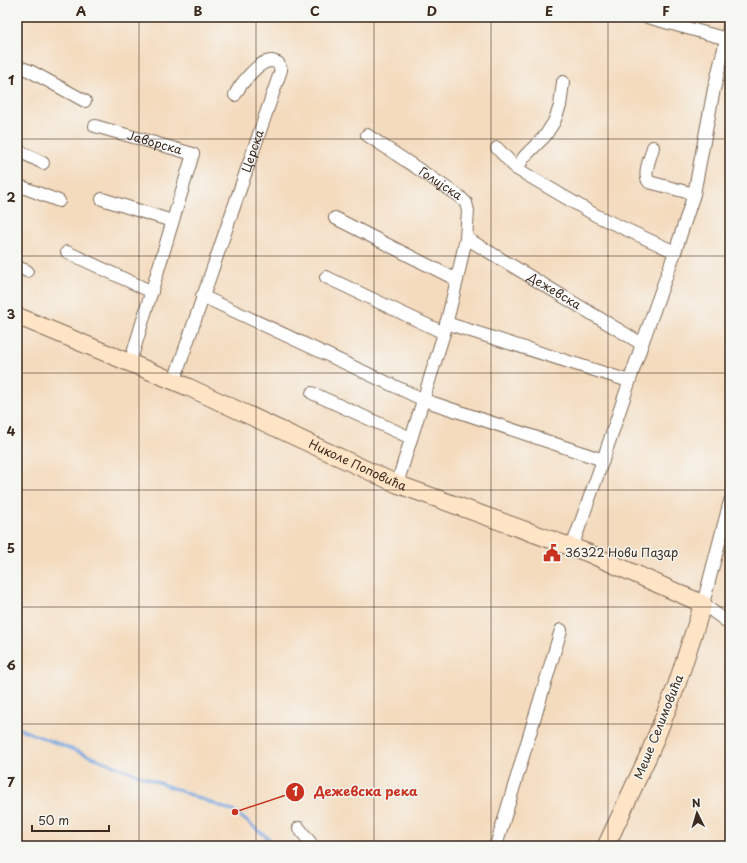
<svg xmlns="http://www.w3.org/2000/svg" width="747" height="863" font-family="'Playpen Sans',sans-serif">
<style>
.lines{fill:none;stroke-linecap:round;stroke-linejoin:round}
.stream{stroke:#74a3de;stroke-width:3}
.street-casing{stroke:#7c6856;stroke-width:14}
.secondary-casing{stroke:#7c6856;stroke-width:19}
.street{stroke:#fff;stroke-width:12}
.secondary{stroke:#ffe4c6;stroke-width:17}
.grid{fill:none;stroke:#3b2a1e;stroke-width:1;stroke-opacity:0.55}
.labels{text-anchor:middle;stroke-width:3;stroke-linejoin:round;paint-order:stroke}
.street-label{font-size:12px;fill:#3b2a1e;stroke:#f6f6f2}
.poi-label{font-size:12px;fill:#3b2a1e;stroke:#f6f6f2;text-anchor:start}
.leader{fill:none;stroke:#c8321e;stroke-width:1.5}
.callout-dot{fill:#c8321e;stroke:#f6f6f2;stroke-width:1.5}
.mark-label{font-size:12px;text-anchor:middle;font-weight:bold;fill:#fff}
.callout-label{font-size:13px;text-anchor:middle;font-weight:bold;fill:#c8321e;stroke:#f6f6f2;stroke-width:3;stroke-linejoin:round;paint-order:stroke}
.neatline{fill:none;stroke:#3b2a1e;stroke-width:1.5}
.grid-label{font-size:13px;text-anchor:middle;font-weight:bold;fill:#3b2a1e}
</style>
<rect width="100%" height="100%" fill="#f6f6f2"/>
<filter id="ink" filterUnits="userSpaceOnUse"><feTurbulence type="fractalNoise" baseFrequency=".025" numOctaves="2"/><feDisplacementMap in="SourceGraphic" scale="8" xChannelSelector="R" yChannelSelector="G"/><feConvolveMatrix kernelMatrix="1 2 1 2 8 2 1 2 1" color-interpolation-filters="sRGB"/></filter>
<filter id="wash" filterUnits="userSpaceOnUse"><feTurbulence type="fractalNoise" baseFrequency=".012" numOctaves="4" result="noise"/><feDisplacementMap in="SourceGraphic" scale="16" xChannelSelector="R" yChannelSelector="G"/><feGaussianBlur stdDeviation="0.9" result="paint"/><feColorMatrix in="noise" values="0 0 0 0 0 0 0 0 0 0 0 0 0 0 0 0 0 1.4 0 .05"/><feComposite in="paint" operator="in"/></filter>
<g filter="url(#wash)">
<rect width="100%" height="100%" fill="#f4dbbe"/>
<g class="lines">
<!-- stream -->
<polyline class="stream" points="17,728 235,812 278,846"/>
</g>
</g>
<g filter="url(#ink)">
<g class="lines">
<!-- street casing -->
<g class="street-casing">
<g id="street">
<polyline points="647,17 727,39"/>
<polyline points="17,66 30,71 85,101"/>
<path id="s1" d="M95 126 193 154 130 363"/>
<path id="s2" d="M367 135 459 196 466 203 468 211 466 238 457 280 444 333 397 484"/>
<path d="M653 147C651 157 642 174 649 182L694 194"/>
<polyline points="497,148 517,169 597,216 675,252"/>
<polyline points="17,150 43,163"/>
<polyline points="517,169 524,157 545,136 554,122 560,106 563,82"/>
<polyline points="17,185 59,201"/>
<polyline points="102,199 172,221"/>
<polyline points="335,218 457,280"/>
<path id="s3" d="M466 238 642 344 603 460 572 547"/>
<polyline points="67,252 152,292"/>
<polyline points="17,267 27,271"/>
<polyline points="326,277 444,333"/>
<polyline points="202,296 424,400 603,460"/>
<polyline points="446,323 629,381"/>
<polyline points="642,344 675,252 694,194 714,89 730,24"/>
<path id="s4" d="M174 381 281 70 278 63C273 61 271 60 266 62 256 65 239 86 235 95"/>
<polyline points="312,393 411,438"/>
<polyline points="730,501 703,604 730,624"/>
<polyline points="299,828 313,846"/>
<polyline points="496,846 561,630"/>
</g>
</g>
<!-- secondary casing -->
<g class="secondary-casing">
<g id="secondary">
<path id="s5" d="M17 316 188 387 397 484 588 553 703 604 676 687 650 752 606 846"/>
</g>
</g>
<!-- street -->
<use href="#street" class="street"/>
<!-- secondary -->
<use href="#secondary" class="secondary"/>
</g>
</g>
<!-- grid -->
<path class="grid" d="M139 17V846M256 17V846M374 17V846M491 17V846M608 17V846M17 139H730M17 256H730M17 373H730M17 490H730M17 607H730M17 724H730"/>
<!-- icons -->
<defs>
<g id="civic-bare" transform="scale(1.38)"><path d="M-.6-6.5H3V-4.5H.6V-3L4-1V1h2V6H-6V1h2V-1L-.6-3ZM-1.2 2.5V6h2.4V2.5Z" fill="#c8321e" stroke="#f6f6f2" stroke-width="2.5" paint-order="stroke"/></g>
</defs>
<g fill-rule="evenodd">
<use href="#civic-bare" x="552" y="553"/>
</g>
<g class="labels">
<!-- street labels -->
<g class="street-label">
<text dy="4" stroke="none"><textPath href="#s1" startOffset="62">Јаворска</textPath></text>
<text dy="4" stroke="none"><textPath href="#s4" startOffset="243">Церска</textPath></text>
<text dy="4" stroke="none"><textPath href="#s2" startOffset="88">Голијска</textPath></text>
<text dy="4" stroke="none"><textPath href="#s3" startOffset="103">Дежевска</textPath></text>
<text dy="4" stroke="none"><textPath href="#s5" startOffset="372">Николе Поповића</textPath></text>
<text transform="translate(659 727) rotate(-68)" y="4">Меше Селимовића</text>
</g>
<!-- poi labels -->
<g class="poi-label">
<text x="565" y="557">36322 Нови Пазар</text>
</g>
</g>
<!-- callouts -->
<path class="leader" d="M235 812L295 792"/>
<g class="callout-dot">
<circle cx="235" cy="812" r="4"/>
<circle cx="295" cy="792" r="10"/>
</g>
<g class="mark-label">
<text x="295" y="796">1</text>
</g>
<g class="callout-label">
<text x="366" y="796">Дежевска река</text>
</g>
<!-- margin -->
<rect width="747" height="863" fill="none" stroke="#f6f6f2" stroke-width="44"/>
<!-- north arrow -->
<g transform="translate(697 813) rotate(355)" stroke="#f6f6f2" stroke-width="3" paint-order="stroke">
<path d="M0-3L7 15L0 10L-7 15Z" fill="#3b2a1e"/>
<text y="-6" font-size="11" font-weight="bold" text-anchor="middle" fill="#3b2a1e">N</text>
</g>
<!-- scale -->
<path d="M32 825v6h77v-6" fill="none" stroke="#3b2a1e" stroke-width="2"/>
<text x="38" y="825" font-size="12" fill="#3b2a1e" stroke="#f6f6f2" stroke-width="3" paint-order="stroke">50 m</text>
<rect x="22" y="22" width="703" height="819" class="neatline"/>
<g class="grid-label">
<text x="81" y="16">A</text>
<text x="198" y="16">B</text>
<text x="315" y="16">C</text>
<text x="432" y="16">D</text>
<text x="549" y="16">E</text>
<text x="666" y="16">F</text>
<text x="11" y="85">1</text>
<text x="11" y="202">2</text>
<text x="11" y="319">3</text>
<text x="11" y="436">4</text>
<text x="11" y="553">5</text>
<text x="11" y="670">6</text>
<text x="11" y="787">7</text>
</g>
</svg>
